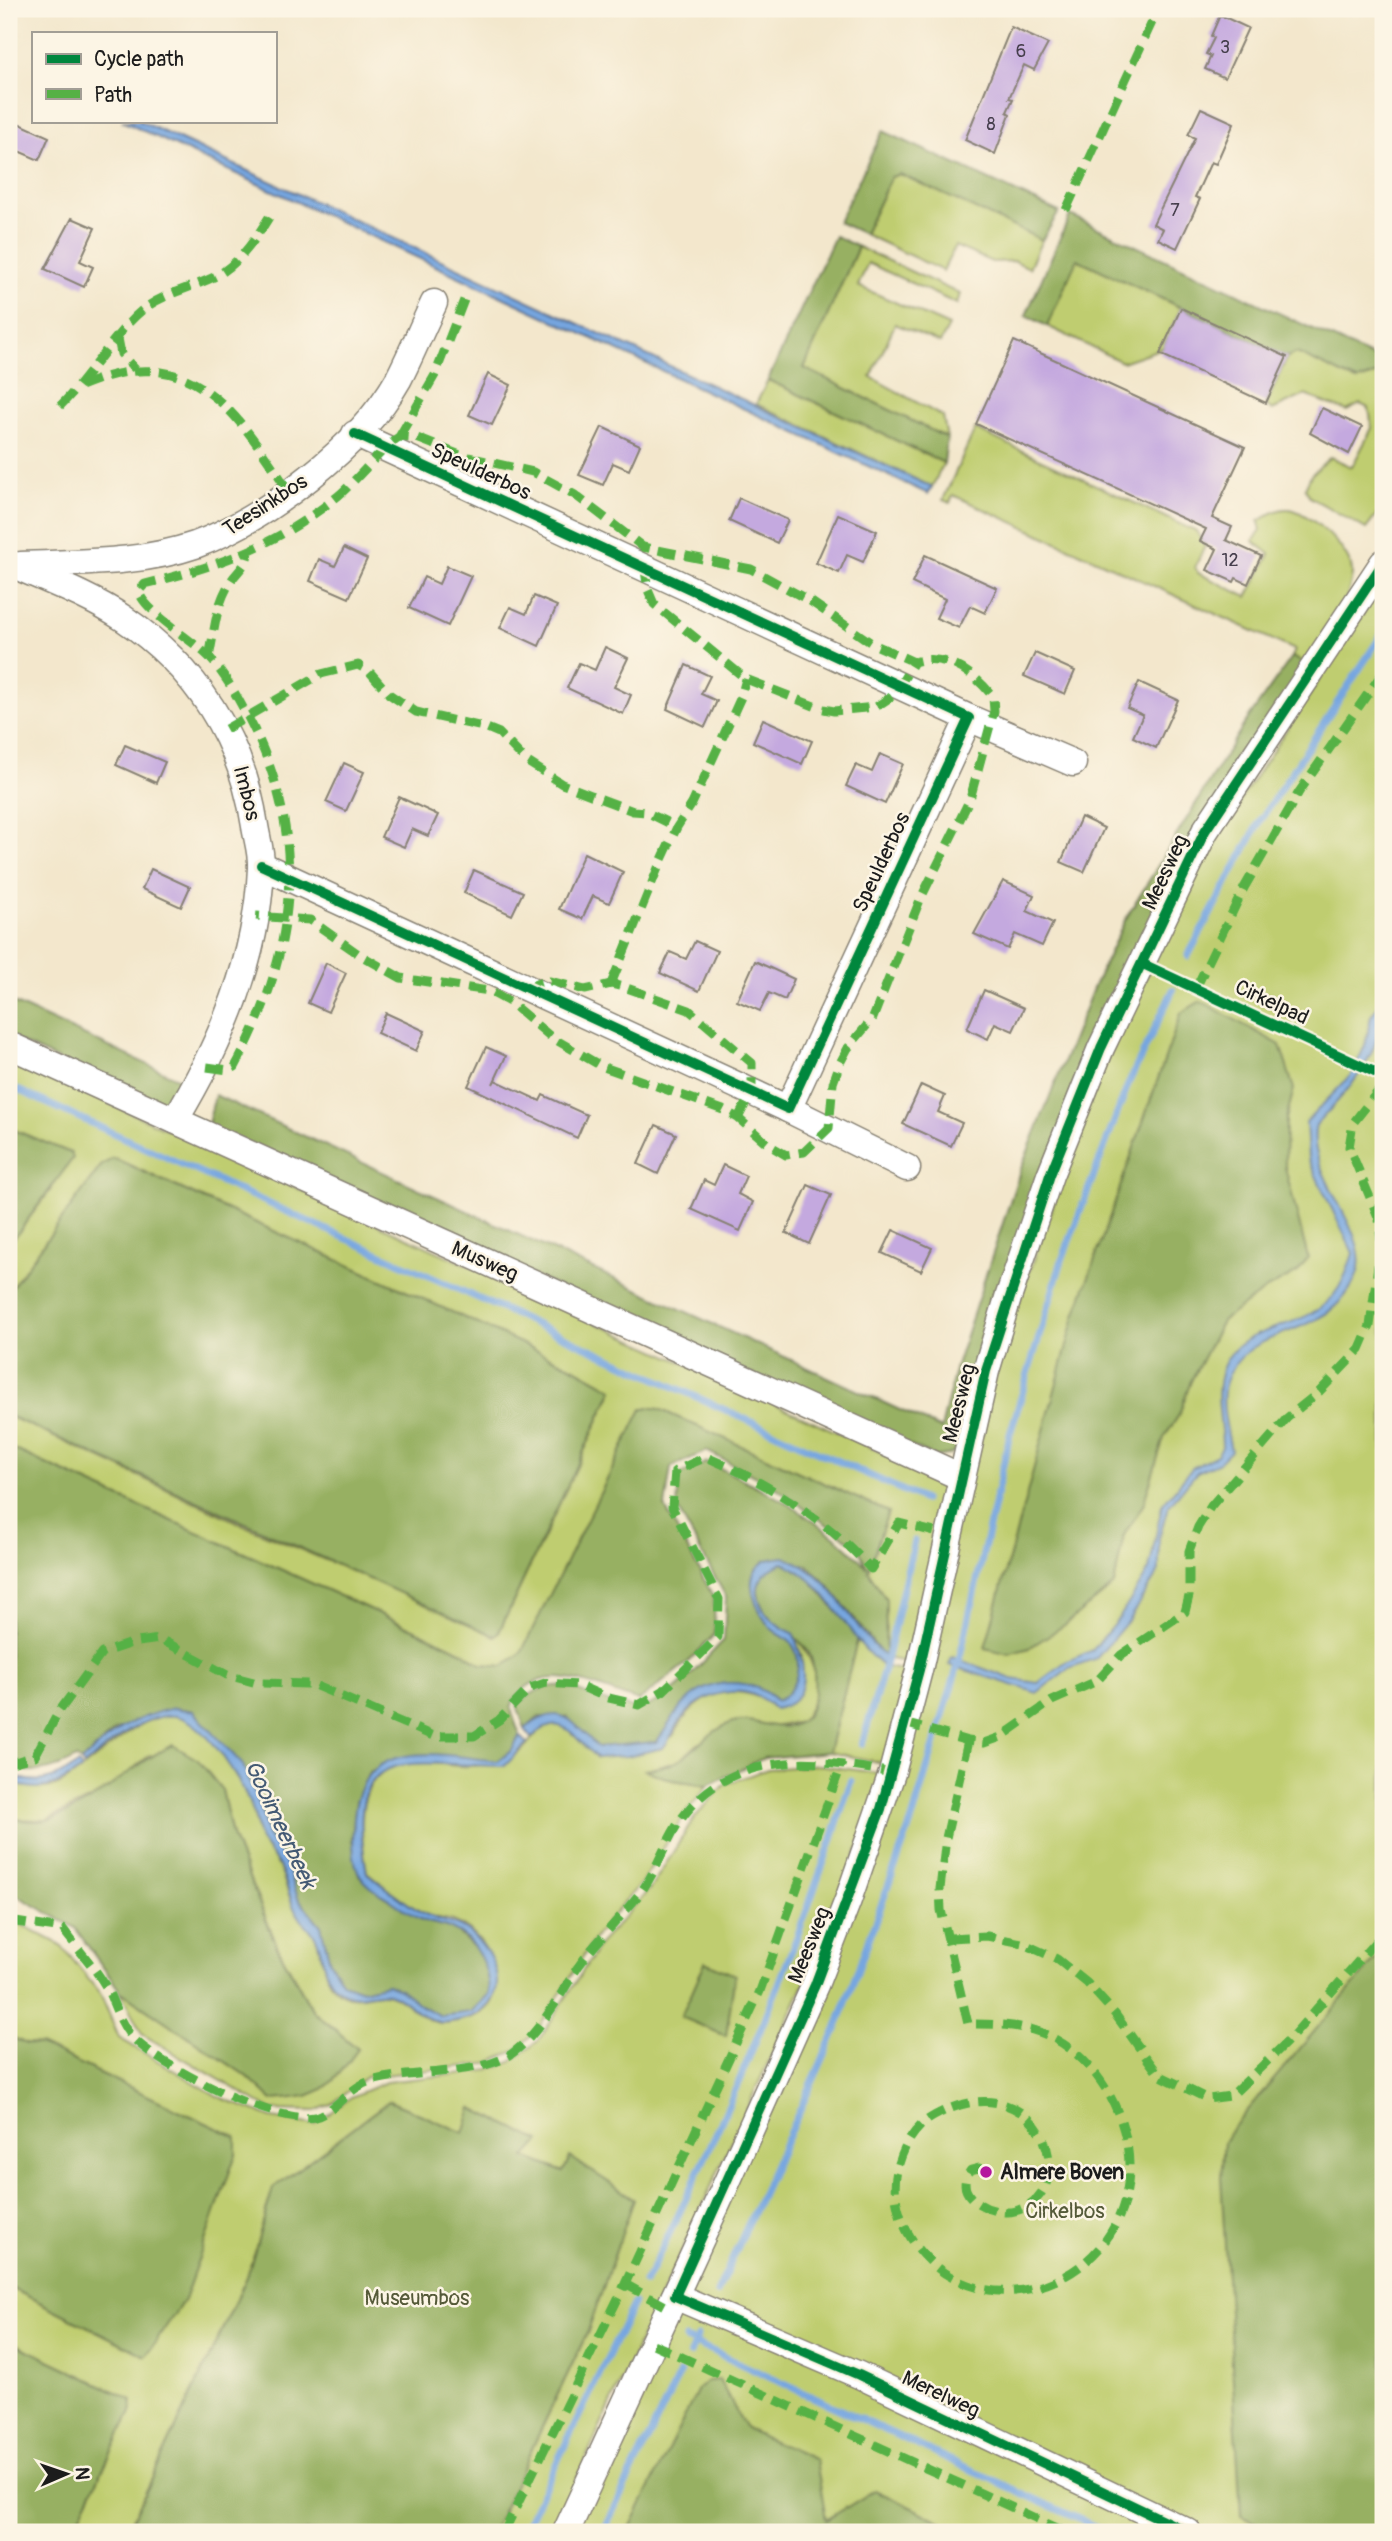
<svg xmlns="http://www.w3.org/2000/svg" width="1392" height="2541" font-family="Pangolin,sans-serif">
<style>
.green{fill:#bfcd6f;stroke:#6e7446;stroke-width:2}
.forest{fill:#97b062;stroke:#5a663f;stroke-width:2}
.water{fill:#76a6e0;stroke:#49617e;stroke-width:2}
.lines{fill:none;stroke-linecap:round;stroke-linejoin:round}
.stream{stroke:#76a6e0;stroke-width:7}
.building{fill:#c4a9df}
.minor-casing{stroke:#888274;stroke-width:29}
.minor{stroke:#fff;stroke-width:26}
.quiet{stroke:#55b145;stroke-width:9;stroke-dasharray:18 9;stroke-linecap:butt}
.cycleway-casing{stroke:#fcf5e5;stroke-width:15}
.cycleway{stroke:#00873e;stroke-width:10}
.poi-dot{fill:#b5179e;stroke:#fcf5e5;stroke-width:2.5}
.labels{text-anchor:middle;stroke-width:5;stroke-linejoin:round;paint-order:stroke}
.number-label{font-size:18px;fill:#463f4d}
.street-label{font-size:21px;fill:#1c1c1c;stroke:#fcf5e5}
.poi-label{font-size:21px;font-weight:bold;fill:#1c1c1c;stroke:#fcf5e5;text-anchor:start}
.park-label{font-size:21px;fill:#555a39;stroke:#fcf5e5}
.water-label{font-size:23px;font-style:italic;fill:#445a74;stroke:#fcf5e5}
</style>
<rect width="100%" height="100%" fill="#fcf5e5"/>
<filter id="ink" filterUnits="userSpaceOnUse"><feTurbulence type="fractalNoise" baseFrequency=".0143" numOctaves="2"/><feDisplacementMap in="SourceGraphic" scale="14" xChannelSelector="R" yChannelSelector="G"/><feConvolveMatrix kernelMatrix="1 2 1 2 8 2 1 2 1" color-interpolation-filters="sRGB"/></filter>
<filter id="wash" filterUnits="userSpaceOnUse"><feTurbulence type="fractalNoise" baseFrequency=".00686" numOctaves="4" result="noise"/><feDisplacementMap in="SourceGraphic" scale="28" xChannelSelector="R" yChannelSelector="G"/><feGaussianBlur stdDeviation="1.57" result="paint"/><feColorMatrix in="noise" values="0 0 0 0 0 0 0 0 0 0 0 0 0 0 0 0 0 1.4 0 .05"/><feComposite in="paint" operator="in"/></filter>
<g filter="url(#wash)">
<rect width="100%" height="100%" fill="#f3e7cc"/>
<!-- green -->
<g class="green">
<polygon points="901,174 1042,240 1029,268 1015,261 992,262 955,246 943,271 864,234 891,177"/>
<polygon points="858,247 960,294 957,304 868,263 858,286 949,326 940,343 895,324 871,377 943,417 947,438 804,368"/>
<polygon points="1077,259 1181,308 1163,348 1122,362 1047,326"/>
<polygon points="1297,353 1356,381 1383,372 1383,507 1366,529 1310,497 1305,488 1311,475 1330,457 1352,467 1372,428 1369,408 1360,404 1347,411 1305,395 1272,410 1266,405 1287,357"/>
<polygon points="768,380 944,463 932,487 756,404"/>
<path d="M975 429 1197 532 1205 546 1195 567 1198 573 1247 597 1270 554 1253 541 1261 531 1259 521C1268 516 1277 508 1288 509 1308 510 1354 552 1352 574 1349 608 1325 636 1307 664L1292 657 1295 650 953 495 950 503 943 500Z"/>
<polygon points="1383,583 1383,2532 572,2532 857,1897 999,1358 1099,1076 1202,858"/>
<path d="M9 1058 932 1475 942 1490 945 1512 912 1663 885 1658 886 1599 868 1571 888 1512 659 1409 521 1653 503 1666 481 1664 463 1652C312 1582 160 1517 9 1447V1416L248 1527 498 1634 613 1390 575 1368 114 1158 101 1166 9 1291V1245L52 1188 71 1153 9 1128Z"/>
<path d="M793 1633C817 1662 825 1691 801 1722L771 1727 755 1723 699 1743 679 1761 647 1770 672 1780 708 1785 685 1814 641 1883 597 1934 537 2031 513 2052 485 2064 366 2077 332 2104 315 2111 271 2110 142 2034 120 1991 245 2075 272 2100 358 2049 313 2011 279 1950 232 1836 222 1790 150 1755 105 1792 46 1820 9 1819V1782C22 1787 47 1791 60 1784 91 1770 152 1693 191 1721 215 1738 245 1785 253 1812 256 1820 256 1830 260 1838 264 1849 275 1857 280 1869 286 1883 289 1900 297 1913 303 1922 312 1929 316 1938 325 1957 321 1983 343 1994 361 2002 378 1987 395 1996 411 2004 424 2024 444 2023 463 2021 491 2016 495 1994 501 1966 480 1932 453 1921 444 1918 432 1918 423 1913 403 1902 385 1886 367 1872 359 1825 352 1764 417 1762 434 1761 453 1768 470 1766 483 1766 505 1760 517 1754 530 1748 542 1713 563 1725 567 1727 590 1752 597 1758L673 1736C694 1697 725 1680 767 1701L802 1656Z"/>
<polygon points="858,1637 882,1666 909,1672 888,1764 829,1752"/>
<polygon points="819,1765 885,1774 825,1939 552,2532 492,2532 588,2331 634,2199 570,2158 564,2172 525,2157 539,2141 473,2108 464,2133 389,2101 273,2188 247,2277 127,2532 72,2532 131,2412 133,2400 9,2341 9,2287 146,2356 236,2154 235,2137 40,2045 26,2044 9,2036 9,1918 61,1945 101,1995 119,2038 219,2097 272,2118 315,2125 351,2097 386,2082 484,2071 511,2062 538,2041 602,1941 650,1889 695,1817 725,1784 768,1769"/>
</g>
<!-- forest -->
<g class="forest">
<polygon points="883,131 1059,212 1042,240 900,174 891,177 864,234 838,222"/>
<polygon points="1070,215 1383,362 1383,372 1357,381 1297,353 1287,357 1077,259 1047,326 1026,315"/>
<polygon points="835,236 858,247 804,368 947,438 944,463 768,380"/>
<polygon points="1292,657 1307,664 1140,949 959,1444 952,1454 935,1457 207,1128 215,1095 941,1429 956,1366 1020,1171 1094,986 1125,920 1243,726"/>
<polygon points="9,1001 186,1082 164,1109 9,1037"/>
<polygon points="1201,1001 1280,1045 1294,1089 1286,1119 1285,1167 1308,1258 1298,1272 1265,1290 1222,1321 1191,1381 1179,1415 1164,1438 1143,1505 1124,1535 1114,1585 1066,1624 1029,1648 1009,1654 985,1648 1075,1316 1181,1013"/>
<polygon points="9,1128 71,1153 73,1158 9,1245"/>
<polygon points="113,1158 575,1368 613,1389 498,1634 495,1636 9,1416 9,1291 101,1166"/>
<path d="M647 1407 659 1409 888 1512 868 1571 886 1599 885 1658 828 1585 808 1565 764 1561C747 1579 754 1595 764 1614 768 1620 771 1628 776 1632 780 1636 786 1637 790 1641 806 1658 797 1693 777 1701 764 1688 755 1687 738 1688 680 1690 689 1703 656 1742L598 1747 567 1717H539L525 1729 517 1705C561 1665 579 1700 625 1706 630 1707 637 1709 641 1708 673 1700 702 1662 724 1640L726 1597 677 1508 679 1475 707 1462C757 1485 811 1513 852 1552 858 1556 862 1563 867 1568L858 1547 775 1487 707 1451 671 1467 665 1507 714 1598 715 1634 689 1661 639 1701C606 1692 557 1663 525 1688 504 1705 512 1712 520 1735L512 1750 498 1761 412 1755 369 1772 356 1802 352 1839 359 1875 380 1894 422 1920 453 1929 476 1949 489 1971V1994L471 2012 441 2016 420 2005 400 1989 387 1984 362 1990 343 1983 330 1962 321 1926 298 1898 286 1863 267 1835 261 1808 193 1711 174 1708 114 1731 81 1762 76 1758C53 1771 34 1775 9 1767V1447C160 1517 312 1582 463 1652L481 1664 503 1666 521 1653 642 1409Z"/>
<path d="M783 1563 804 1572 858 1637 829 1752 764 1758 708 1785 672 1780 645 1770C656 1767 672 1766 681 1759 699 1747 711 1729 733 1722 754 1716 781 1736 801 1721 811 1714 812 1703 814 1693 815 1679 815 1663 808 1651 799 1638 791 1635 780 1628 764 1618 749 1588 764 1572 768 1567 777 1566 783 1563Z"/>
<path d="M173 1745 198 1760 222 1790 232 1836 277 1947 313 2011 358 2049C328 2090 323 2097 272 2100L245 2075 120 1991 75 1928 9 1891V1819C20 1819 36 1823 47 1820 94 1808 130 1764 173 1745Z"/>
<polygon points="1383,1950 1383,2532 1274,2532 1241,2516 1221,2177 1224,2142 1232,2129"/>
<polygon points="705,1962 735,1975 726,2036 681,2017"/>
<polygon points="9,2036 26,2044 40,2045 236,2137 236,2154 184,2300 146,2356 9,2287"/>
<polygon points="389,2101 464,2133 472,2108 540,2141 525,2157 563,2172 570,2157 634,2199 588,2331 492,2532 127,2532 247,2277 273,2188"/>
<polygon points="9,2341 133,2400 131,2412 72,2532 9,2532"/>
<polygon points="719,2380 746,2429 816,2460 826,2520 875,2490 962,2532 628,2532 698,2389 707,2381"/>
</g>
<!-- water -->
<g class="water">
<polygon points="122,121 140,121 932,487 928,494"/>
<path d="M1383 998C1383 1056 1352 1085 1316 1125 1304 1174 1374 1234 1357 1275 1329 1345 1246 1320 1226 1382 1219 1403 1228 1431 1231 1451L1220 1462 1197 1472 1168 1507 1159 1538V1571L1128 1621 1097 1658 1069 1668 1037 1693 949 1665 952 1657 1012 1679 1038 1683 1065 1662 1093 1650 1120 1617 1149 1570 1162 1505 1192 1468 1217 1455 1222 1447C1222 1420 1213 1394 1223 1367 1237 1330 1283 1330 1312 1313 1336 1301 1346 1277 1353 1253L1308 1159 1306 1122 1351 1075 1365 1046 1371 1016Z"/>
<path d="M785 1557C839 1577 847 1625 887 1658L884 1667C844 1637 833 1584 783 1563 739 1580 759 1619 793 1633 804 1659 815 1703 774 1709 750 1682 707 1689 685 1715 676 1725 671 1738 663 1748L627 1756 597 1758C571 1736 563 1709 531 1738L525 1729C561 1700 571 1721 598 1747L656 1742C665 1731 672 1718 681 1707 706 1677 750 1675 777 1701 797 1693 806 1657 789 1641 784 1636 777 1634 772 1629 758 1614 739 1577 764 1562 769 1558 778 1558 785 1557Z"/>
<path d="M174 1708 193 1711 243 1765 261 1808 267 1835 286 1863 298 1898 321 1926 330 1962 343 1983 362 1990 387 1984 400 1989 420 2005 441 2016 471 2012 489 1994C489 1968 477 1940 451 1929 442 1924 430 1924 420 1919 409 1914 399 1906 389 1899 380 1894 366 1885 360 1875 351 1861 353 1834 354 1817 362 1734 438 1755 498 1761L512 1750 520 1735 527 1743 505 1766C410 1767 341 1735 367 1873 385 1886 403 1902 423 1913 446 1925 456 1918 478 1941 508 1971 503 2012 460 2020 453 2021 445 2024 439 2022 420 2018 410 2003 394 1995 374 1986 356 2007 335 1986 321 1973 324 1953 316 1938 310 1927 299 1919 294 1908 289 1895 286 1880 280 1868 275 1857 264 1848 259 1837 256 1829 256 1819 253 1811 243 1784 206 1720 175 1716 145 1712 105 1748 84 1766L81 1762C113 1732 130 1718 174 1708Z"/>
<path d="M78 1764 82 1769C57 1787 39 1794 9 1782V1775C38 1786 54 1780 78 1764Z"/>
</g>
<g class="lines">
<!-- stream -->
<g class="stream">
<polyline points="1188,956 1261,819 1383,633"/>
<polyline points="9,1086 924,1500"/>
<polyline points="862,1744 886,1662 914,1541"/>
<path d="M645 2283C727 2120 796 1954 851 1781"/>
<polyline points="717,2293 836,2030 912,1820 958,1665 1010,1434 1062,1260 1129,1082 1173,990"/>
<polyline points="686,2339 1107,2532"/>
<polyline points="690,2354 697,2337"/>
<polyline points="523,2532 634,2303"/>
<polyline points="603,2532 680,2373"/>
</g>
</g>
<g id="blocks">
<!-- building -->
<g class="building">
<polygon points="1220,15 1248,28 1225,78 1205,69 1211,56 1206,54 1214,38 1211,36"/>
<polygon points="1011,27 1048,44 1034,70 1024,65 1009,98 1013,99 1007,112 1010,114 995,154 965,140"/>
<polygon points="1201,108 1234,123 1216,164 1211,162 1195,197 1200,199 1177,248 1158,239 1163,229 1153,224 1195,138 1188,135"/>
<polygon points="9,119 49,137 39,160 9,147"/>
<polygon points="72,218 95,228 80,261 93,267 84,287 45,269"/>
<polygon points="1181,308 1287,357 1266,403 1160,354"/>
<polygon points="1014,341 1245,447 1212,518 1232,527 1226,540 1261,556 1248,584 1236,578 1234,582 1207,570 1217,549 1200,541 1206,529 976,424"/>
<polygon points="488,374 511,385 492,425 469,415"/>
<polygon points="1322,408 1362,427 1349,454 1310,433"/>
<polygon points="602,427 640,445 629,470 613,463 603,485 579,475"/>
<polygon points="739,498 788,520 777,543 729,521"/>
<polygon points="838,514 877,531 863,562 847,555 839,573 816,563"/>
<polygon points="344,548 367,559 349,598 310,581 319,559 335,566"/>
<polygon points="925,555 997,588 985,613 970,606 959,628 936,618 945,599 912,583"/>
<polygon points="447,566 471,576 448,626 409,608 424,577 439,584"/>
<polygon points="534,596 557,606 539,646 500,628 510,607 526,614"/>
<polygon points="605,647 628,658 614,687 631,695 623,714 567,688 579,663 595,670"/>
<polygon points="1035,653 1075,671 1065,694 1024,676"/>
<polygon points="686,665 710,676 701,694 717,701 705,727 667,709"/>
<polygon points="1139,682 1178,700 1156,748 1133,737 1143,715 1127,708"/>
<polygon points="763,719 812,741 802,764 753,742"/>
<polygon points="125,745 165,762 156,783 116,765"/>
<polygon points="880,754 903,764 885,804 846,786 856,765 872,772"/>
<polygon points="344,763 364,772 346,811 326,802"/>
<polygon points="399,797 438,815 428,836 412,829 404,847 381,837"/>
<polygon points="1081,817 1104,828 1084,872 1061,862"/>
<polygon points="584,853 623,872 609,903 593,896 582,919 559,909"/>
<polygon points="151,869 190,887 181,907 142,889"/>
<polygon points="474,870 523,892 512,915 464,893"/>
<polygon points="1003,881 1034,895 1027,911 1053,923 1042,946 1015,934 1008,949 974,934"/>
<polygon points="695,941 717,951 699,991 660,973 670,952 686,959"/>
<polygon points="755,961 794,979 785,1000 769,993 760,1011 737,1001"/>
<polygon points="326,963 346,973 328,1012 308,1003"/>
<polygon points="984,990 1024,1008 1013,1031 995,1023 988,1039 967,1029"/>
<polygon points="386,1013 425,1031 416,1051 377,1033"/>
<polygon points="486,1047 506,1056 493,1084 495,1080 540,1101 543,1095 587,1115 577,1138 468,1086"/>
<polygon points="921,1085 945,1096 938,1112 962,1123 951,1146 903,1124"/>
<polygon points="656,1125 676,1134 658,1174 638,1164"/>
<polygon points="723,1165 746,1176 738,1194 753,1202 740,1231 691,1209 704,1180 714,1185"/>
<polygon points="808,1185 831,1195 809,1244 786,1233"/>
<polygon points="893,1230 932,1248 921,1271 882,1253"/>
</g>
</g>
</g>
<g filter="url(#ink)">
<use href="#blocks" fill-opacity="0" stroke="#888274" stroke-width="2"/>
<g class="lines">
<!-- minor casing -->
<g class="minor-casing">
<g id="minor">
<path d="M9 563C47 580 88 595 123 618 196 667 242 739 255 826 257 839 262 854 261 868 257 960 222 1042 175 1120"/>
<path d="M21 565C78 562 140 564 195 545 265 520 361 446 398 380 411 355 422 328 434 303"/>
<polyline points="969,718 1073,763"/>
<polyline points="261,865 788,1109 969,718 355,434"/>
<polyline points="9,1045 961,1477"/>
<polyline points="788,1109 907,1168"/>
<polyline points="675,2296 859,2375 1188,2532"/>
<polyline points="566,2532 723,2191 815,1985 848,1900 892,1773 919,1670 986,1371 1008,1298 1050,1175 1101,1048 1205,831 1383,563"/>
</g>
</g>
<!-- minor -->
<use href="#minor" class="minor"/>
<!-- quiet -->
<g class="quiet">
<polyline points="1066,210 1158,9"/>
<polyline points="118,338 121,354 135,369"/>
<path d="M81 386C191 338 236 411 290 493"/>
<path d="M60 406C88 379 117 329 145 308 166 293 191 288 214 277 239 265 257 237 271 214"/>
<polyline points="399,437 435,375 464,300"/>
<polyline points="644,564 648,590 654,604 681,626 746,679 819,708 834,711 876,707 894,695 914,662"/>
<path d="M209 657C215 630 215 606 231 581 237 571 247 566 248 553"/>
<polyline points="226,729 321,674 358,665 369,671 389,694 416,712 487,728 499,733 526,761 562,784 633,811 646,812 677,827"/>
<polyline points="611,984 658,868 677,827 692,804 741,697 746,679"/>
<polyline points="1196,988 1244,888 1299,792 1383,672"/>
<polyline points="525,991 536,984 550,981 585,990 611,984 627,988 689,1010 752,1063 752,1092 738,1118"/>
<path d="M207 1067 229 1070 235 1067C295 956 310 842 253 727 241 703 228 679 211 659 196 642 142 610 139 591L145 584C219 566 277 545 338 496 354 483 386 444 399 437L417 438 460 455 533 472 575 495 643 547 751 569 810 601 873 644 914 662C945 652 975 673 993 697L994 711 970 799 920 900 873 1018 848 1048 840 1063 833 1083 829 1128 804 1152 786 1155 769 1145 738 1118 723 1110 601 1066 551 1037 511 1003 489 991 401 978 360 955 310 920 256 916"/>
<polyline points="904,1723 968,1741 984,1743 1001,1737 1052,1701 1097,1681 1121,1655 1185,1612 1189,1596 1189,1551 1198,1527 1211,1506 1287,1418 1319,1392 1360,1349 1370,1326 1381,1243 1379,1219 1349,1147 1353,1123 1383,1085"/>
<path d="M968 1741 946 1838 940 1889 941 1910 968 2024C991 2024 1014 2024 1036 2031 1092 2048 1131 2115 1129 2171 1125 2290 969 2339 908 2233 898 2215 892 2191 897 2171 902 2150 913 2127 934 2116 1039 2058 1087 2191 1015 2211 994 2217 949 2196 971 2170L979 2168 986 2172"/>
<path d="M9 1758 15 1762 35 1756 58 1713 102 1653 131 1643 160 1639 227 1675 257 1683 312 1684 433 1736H474L499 1720 530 1688 545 1683 578 1685 605 1697 639 1705 663 1691 718 1637 719 1599 672 1507 675 1471 706 1457C766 1482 828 1520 871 1569L899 1523 950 1536"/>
<path d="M9 1921 63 1929C76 1947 93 1965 105 1985 114 2001 119 2023 132 2037 159 2066 275 2125 315 2117 334 2112 349 2088 368 2082 408 2069 482 2077 514 2052 542 2030 559 1996 578 1967 598 1939 623 1916 643 1889 659 1866 667 1836 685 1814 736 1748 820 1759 892 1773"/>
<polyline points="950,1938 987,1936 1022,1943 1057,1959 1087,1983 1115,2014 1159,2075 1208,2099 1231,2096 1290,2039 1383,1933"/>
<polyline points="625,2284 669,2308"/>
<polyline points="653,2344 1066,2532"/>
<polyline points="504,2532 625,2284 760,1991 842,1763"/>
</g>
<!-- cycleway casing -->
<g class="cycleway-casing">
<g id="cycleway">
<polyline points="261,865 788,1109 969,718 355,434"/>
<polyline points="1143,964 1383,1076"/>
<polyline points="1188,2532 859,2375 675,2296 815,1985 881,1809 919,1670 986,1371 1050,1175 1101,1048 1205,831 1383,563"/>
</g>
</g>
<!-- cycleway -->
<use href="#cycleway" class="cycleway"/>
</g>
</g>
<!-- markers -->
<circle class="poi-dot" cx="986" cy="2172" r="7"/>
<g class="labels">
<!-- number labels -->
<g class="number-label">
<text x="1225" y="53">3</text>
<text x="1021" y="57">6</text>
<text x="991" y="130">8</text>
<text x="1175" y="216">7</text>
<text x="1230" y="566">12</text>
</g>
<!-- street labels -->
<g class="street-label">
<text transform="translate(481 471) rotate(25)" y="7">Speulderbos</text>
<text transform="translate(265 505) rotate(-33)" y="7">Teesinkbos</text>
<text transform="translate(247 793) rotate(76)" y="7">Imbos</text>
<text transform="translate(881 862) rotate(-65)" y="7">Speulderbos</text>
<text transform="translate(1165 872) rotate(-65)" y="7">Meesweg</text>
<text transform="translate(1272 1002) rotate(25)" y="7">Cirkelpad</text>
<text transform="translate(485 1261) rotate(24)" y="7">Musweg</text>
<text transform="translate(959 1403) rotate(-76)" y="7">Meesweg</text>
<text transform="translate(809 1945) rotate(-68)" y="7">Meesweg</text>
<text transform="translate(941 2394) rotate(25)" y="7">Merelweg</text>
</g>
<!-- poi labels -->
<g class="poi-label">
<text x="1000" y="2179">Almere Boven</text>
</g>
<!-- park labels -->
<g class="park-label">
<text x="1065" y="2218">Cirkelbos</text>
<text x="417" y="2305">Museumbos</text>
</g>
<!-- water labels -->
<g class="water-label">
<text transform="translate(281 1824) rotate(65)" y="8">Gooimeerbeek</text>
</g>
</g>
<!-- margin -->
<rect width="1392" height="2541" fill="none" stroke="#fcf5e5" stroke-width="35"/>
<!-- legend -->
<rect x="32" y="32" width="245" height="91" fill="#fcf5e5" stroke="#a29e95" stroke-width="2"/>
<rect x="46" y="54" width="35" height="10" fill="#00873e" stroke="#a29e95" stroke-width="2"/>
<text x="94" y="66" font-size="21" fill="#1c1c1c">Cycle path</text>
<rect x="46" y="89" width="35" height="10" fill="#55b145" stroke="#a29e95" stroke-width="2"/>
<text x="94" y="102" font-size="21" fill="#1c1c1c">Path</text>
<!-- north arrow -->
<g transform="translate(66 2474) rotate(88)" stroke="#fcf5e5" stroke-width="5" paint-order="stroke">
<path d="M0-5L12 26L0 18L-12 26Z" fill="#1c1c1c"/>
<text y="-10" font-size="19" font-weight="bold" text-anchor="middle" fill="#1c1c1c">N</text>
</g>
</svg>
